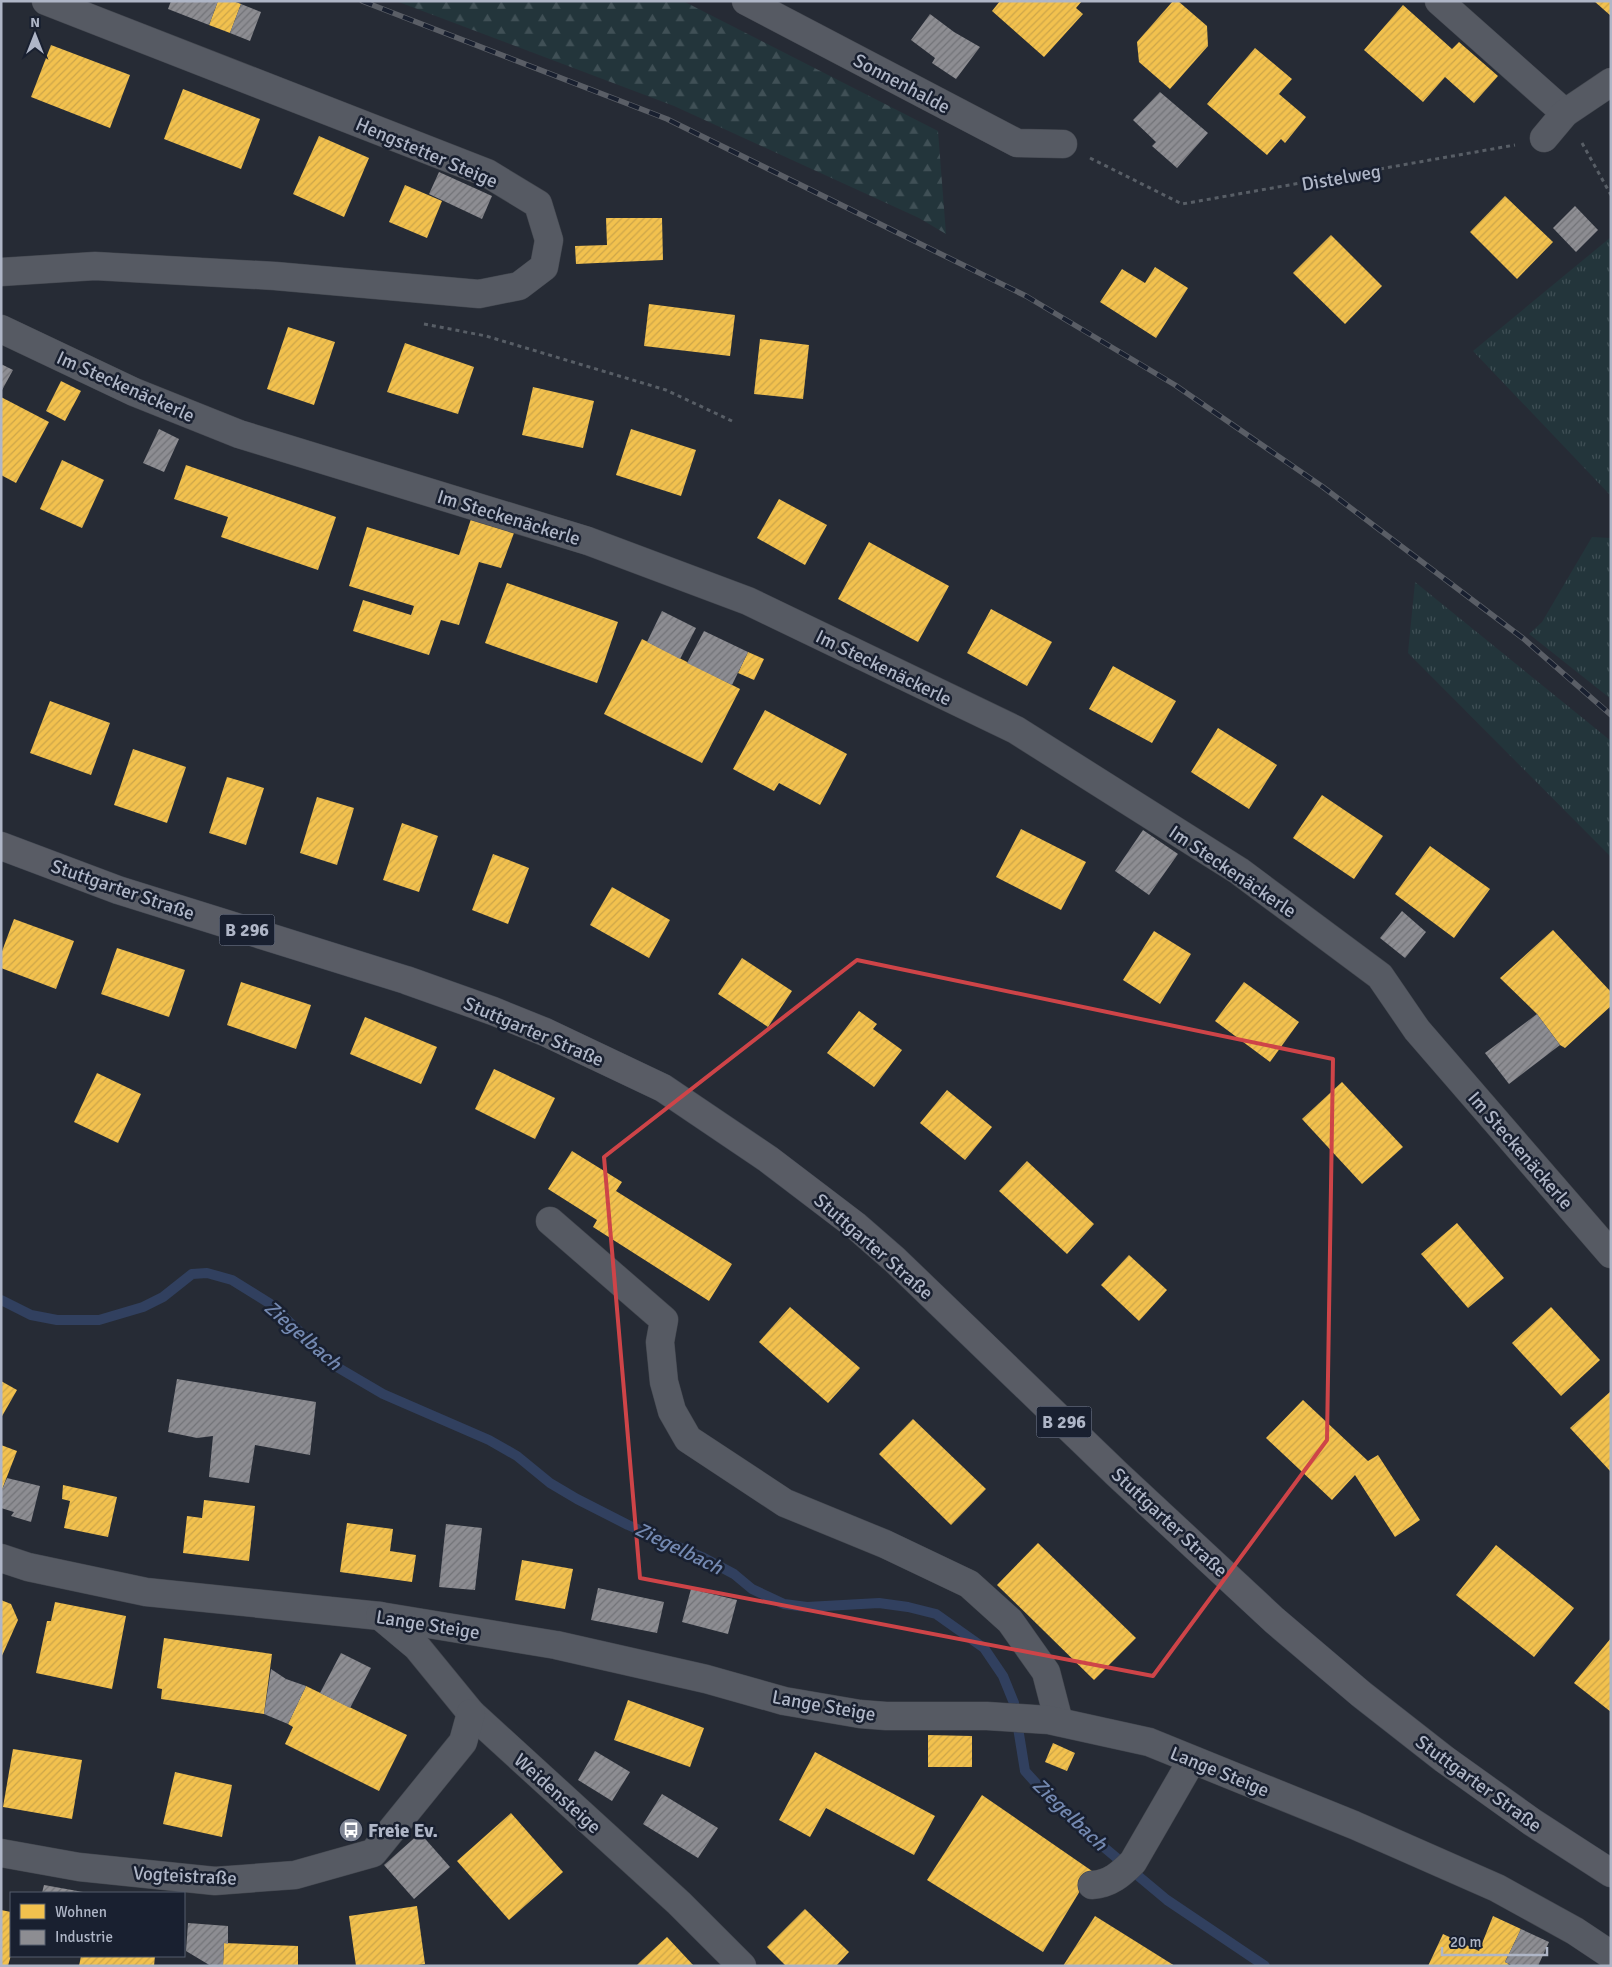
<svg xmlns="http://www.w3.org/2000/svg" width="1612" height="1967" font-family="Signika,sans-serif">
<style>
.grass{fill:url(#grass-tufts)}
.forest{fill:url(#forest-firs)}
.homes{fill:url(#homes-hatch)}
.industry{fill:url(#industry-hatch)}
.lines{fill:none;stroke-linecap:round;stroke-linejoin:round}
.stream{stroke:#31405f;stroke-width:10}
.minor-casing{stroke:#42464e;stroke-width:29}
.major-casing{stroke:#434852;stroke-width:29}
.path{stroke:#585e66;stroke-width:3;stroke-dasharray:4 4;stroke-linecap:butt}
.minor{stroke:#565a63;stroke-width:28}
.major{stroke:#595c65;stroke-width:28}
.rail-casing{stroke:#5a5e66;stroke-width:5.5}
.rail{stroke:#192030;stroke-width:4;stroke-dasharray:11;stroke-linecap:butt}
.marked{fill:none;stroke:#ce4448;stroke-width:4;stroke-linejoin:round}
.labels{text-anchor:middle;stroke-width:5;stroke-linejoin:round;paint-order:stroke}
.shield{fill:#192030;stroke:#82899a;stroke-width:1}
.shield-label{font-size:18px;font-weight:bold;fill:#afb6c7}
.street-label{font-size:19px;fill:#afb6c7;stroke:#192030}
.poi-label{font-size:19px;font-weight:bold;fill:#afb6c7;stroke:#192030;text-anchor:start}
.water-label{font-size:20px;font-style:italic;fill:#7489b1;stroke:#192030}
</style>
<defs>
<pattern id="grass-tufts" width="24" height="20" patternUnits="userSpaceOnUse" patternTransform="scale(1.25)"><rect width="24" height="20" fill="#23353b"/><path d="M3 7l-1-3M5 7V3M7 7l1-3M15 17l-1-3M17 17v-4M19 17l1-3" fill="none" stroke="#405056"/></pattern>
<pattern id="forest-firs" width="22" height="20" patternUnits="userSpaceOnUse" patternTransform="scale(1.25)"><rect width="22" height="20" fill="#23353b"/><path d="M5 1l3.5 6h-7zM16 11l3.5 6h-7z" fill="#405056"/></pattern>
<pattern id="homes-hatch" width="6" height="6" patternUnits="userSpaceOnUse" patternTransform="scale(1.25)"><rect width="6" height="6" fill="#f2c14e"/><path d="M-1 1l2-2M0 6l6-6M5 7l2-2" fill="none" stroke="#cca54a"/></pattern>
<pattern id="industry-hatch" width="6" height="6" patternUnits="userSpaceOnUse" patternTransform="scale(1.25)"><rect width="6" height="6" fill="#8d8d92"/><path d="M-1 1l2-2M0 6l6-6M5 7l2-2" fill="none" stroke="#727378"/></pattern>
</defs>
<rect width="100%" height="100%" fill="#262b35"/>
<!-- grass -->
<g class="grass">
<polygon points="1611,237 1611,496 1473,351"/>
<polygon points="1592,537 1611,538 1611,699 1529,634 1542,622"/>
<polygon points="1415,582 1611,741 1611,857 1408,653"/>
</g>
<!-- forest -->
<polygon class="forest" points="396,1 683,1 938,131 946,234 919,218 674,106"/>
<!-- homes -->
<g class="homes">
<polygon points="218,1 233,1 241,4 230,33 209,25"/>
<polygon points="1000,1 1082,1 1076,8 1083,14 1044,57 992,11"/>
<polygon points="1173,1 1178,1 1207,26 1208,46 1170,89 1139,62 1137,42"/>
<polygon points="1594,1 1611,1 1611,16"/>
<polygon points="1403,5 1452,49 1459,42 1498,76 1474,103 1445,77 1423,102 1364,50"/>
<polygon points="51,45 130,75 110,128 31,97"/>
<polygon points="1255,48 1292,79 1279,94 1306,117 1285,143 1281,139 1267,155 1207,104"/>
<polygon points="183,89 260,119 241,169 164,139"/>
<polygon points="319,136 369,158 344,217 293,194"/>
<polygon points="405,185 442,201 427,238 389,222"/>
<polygon points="1505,196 1553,242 1517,279 1470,232"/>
<polygon points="606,218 662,218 663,260 576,264 575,246 607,245"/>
<polygon points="1331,235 1382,286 1345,324 1293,273"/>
<polygon points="1155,267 1188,288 1156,338 1100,302 1122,269 1145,283"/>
<polygon points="649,304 735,315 730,356 644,346"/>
<polygon points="288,327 335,342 314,405 267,389"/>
<polygon points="760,339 809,345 803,399 754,394"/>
<polygon points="405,343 474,367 458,414 387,392"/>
<polygon points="61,381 81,391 65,421 46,411"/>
<polygon points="533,387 594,401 583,448 522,435"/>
<polygon points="1,397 49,422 16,483 1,475"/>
<polygon points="631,429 696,450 681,496 616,475"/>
<polygon points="62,460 104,480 82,528 40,509"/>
<polygon points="186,465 336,517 318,570 221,537 228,517 174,499"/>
<polygon points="779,499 827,525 805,565 757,538"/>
<polygon points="471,519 514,533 501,568 479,562 459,625 441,620 429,655 353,631 363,600 411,615 414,606 349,586 367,527 459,555"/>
<polygon points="869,542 949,586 918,642 838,599"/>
<polygon points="507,583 618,622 597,683 485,643"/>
<polygon points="991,609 1052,642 1027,686 967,653"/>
<polygon points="642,639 740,689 702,763 604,714"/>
<polygon points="748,652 764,659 754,680 738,673"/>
<polygon points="1113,666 1176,701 1152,743 1089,709"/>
<polygon points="50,701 110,723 91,775 30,753"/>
<polygon points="765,710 847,754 820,805 779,783 774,791 733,769"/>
<polygon points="1218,728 1277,765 1249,809 1191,772"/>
<polygon points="133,749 186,767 167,823 114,805"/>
<polygon points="227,777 264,788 246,845 209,833"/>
<polygon points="1322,795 1383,836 1354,879 1293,838"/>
<polygon points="317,797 354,808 337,865 300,853"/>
<polygon points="402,823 438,836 419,892 383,880"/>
<polygon points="1021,829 1086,862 1061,910 996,877"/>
<polygon points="1430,846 1490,889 1454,938 1395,894"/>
<polygon points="493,854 529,868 508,924 472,910"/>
<polygon points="612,887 670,920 649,958 590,925"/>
<polygon points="14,919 74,941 56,989 1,968 1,954"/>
<polygon points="1553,930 1611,992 1611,1006 1565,1048 1560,1045 1537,1014 1500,978"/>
<polygon points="1154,931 1191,954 1160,1004 1123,980"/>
<polygon points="117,948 185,970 169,1017 101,994"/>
<polygon points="742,958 792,991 768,1027 718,994"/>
<polygon points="241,982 311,1005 296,1049 227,1025"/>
<polygon points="1244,982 1299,1022 1270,1062 1215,1021"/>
<polygon points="859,1011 877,1024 873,1029 902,1050 874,1087 827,1053"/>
<polygon points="365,1017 437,1047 421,1084 350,1054"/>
<polygon points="494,1069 555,1098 535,1139 475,1109"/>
<polygon points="97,1073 141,1094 118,1143 74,1122"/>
<polygon points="1342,1082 1403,1147 1362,1184 1302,1119"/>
<polygon points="947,1090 992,1127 965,1160 920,1123"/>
<polygon points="572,1151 622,1182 616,1191 732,1264 709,1301 593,1227 597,1220 548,1189"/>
<polygon points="1027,1161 1094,1224 1067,1254 999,1191"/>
<polygon points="1457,1223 1504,1278 1468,1308 1421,1254"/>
<polygon points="1129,1255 1167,1290 1139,1321 1101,1285"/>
<polygon points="790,1307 860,1368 828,1403 759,1342"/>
<polygon points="1551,1307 1600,1360 1561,1396 1512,1343"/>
<polygon points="1,1381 17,1390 1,1418"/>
<polygon points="1611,1391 1611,1472 1570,1428"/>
<polygon points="1303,1400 1368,1461 1378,1455 1420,1520 1395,1537 1355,1475 1332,1500 1266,1438"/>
<polygon points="913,1419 986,1489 951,1525 879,1454"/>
<polygon points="1,1445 17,1451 1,1492"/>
<polygon points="63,1485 117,1497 108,1537 64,1528 70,1501 62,1499"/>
<polygon points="204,1500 255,1506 249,1561 183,1553 187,1516 202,1518"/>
<polygon points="347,1523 393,1529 390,1551 416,1555 412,1582 340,1572"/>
<polygon points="1038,1543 1136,1638 1094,1680 997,1585"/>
<polygon points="1496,1545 1574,1608 1534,1657 1456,1595"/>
<polygon points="522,1560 573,1569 565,1609 515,1600"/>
<polygon points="1,1600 11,1604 18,1620 1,1658"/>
<polygon points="55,1602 126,1616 112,1689 36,1673 47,1621 51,1621"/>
<polygon points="164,1638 272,1654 264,1714 161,1699 162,1689 157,1688"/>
<polygon points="1611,1638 1611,1712 1574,1683"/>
<polygon points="306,1686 407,1735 379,1791 285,1744 293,1727 288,1724"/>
<polygon points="628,1700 704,1728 690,1767 614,1740"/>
<polygon points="928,1735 972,1736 972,1767 928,1767"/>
<polygon points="1053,1743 1075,1753 1067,1771 1045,1762"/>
<polygon points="13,1749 82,1760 72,1819 3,1807"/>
<polygon points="815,1752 935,1816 914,1855 826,1808 810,1837 779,1820"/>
<polygon points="175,1772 232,1785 222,1837 163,1824"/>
<polygon points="982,1795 1092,1871 1043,1952 927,1880"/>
<polygon points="511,1813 563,1872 509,1920 457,1861"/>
<polygon points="417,1906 425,1964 410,1966 356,1966 349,1916"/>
<polygon points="805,1909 849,1952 836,1966 786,1966 767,1947"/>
<polygon points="1,1910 11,1912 11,1955 8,1966 1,1966"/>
<polygon points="1095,1916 1175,1966 1063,1966"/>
<polygon points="1493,1916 1521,1929 1505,1962 1509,1964 1507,1966 1428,1966 1443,1934 1479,1951"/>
<polygon points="667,1937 694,1966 636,1966 641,1961"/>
<polygon points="224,1943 298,1946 298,1966 223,1966"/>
<polygon points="81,1956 155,1956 154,1966 79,1966"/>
</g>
<!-- industry -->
<g class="industry">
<polygon points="171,1 218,1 209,25 168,9"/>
<polygon points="241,4 261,12 250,41 230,33"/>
<polygon points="930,14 954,32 980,47 956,79 932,63 935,58 911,40"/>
<polygon points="1160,92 1208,133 1177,168 1152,146 1156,142 1133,120"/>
<polygon points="439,172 492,196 482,219 429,194"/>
<polygon points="1575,206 1598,230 1576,252 1553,228"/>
<polygon points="1,364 13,370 1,392"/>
<polygon points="159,429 179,439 164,472 143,463"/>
<polygon points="662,611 696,628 680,659 647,642"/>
<polygon points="704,631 748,652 732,685 687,663"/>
<polygon points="1143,830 1178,854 1149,895 1115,871"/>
<polygon points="1402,911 1426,932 1405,958 1380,938"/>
<polygon points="1537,1014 1560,1045 1509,1084 1485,1053"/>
<polygon points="177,1379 316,1402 310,1455 255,1445 249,1483 209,1477 213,1436 197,1438 168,1432"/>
<polygon points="7,1478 40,1486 31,1522 11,1516 14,1512 1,1508 1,1492"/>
<polygon points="446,1524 482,1528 475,1590 439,1587"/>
<polygon points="598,1588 664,1602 657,1633 591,1620"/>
<polygon points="691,1589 737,1600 728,1634 682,1622"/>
<polygon points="341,1653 371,1668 350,1708 320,1693"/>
<polygon points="271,1669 286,1679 306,1686 288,1724 264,1714"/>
<polygon points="595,1751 630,1772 612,1801 578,1780"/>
<polygon points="662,1794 718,1828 698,1858 643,1824"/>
<polygon points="420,1833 450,1867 414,1899 384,1865"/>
<polygon points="44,1885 83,1892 83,1893 42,1893"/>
<polygon points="188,1923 228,1926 228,1944 224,1943 223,1966 211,1966 186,1951"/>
<polygon points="1521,1929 1549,1942 1538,1966 1513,1966 1505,1962"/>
</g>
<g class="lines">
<!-- stream -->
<polyline class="stream" points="1,1300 31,1315 57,1320 99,1320 143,1307 163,1297 192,1274 207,1273 232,1280 269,1303 337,1367 383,1394 489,1440 517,1456 550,1483 577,1499 628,1525 702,1557 734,1574 752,1589 784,1604 807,1607 879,1603 908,1607 936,1614 984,1648 1003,1676 1014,1703 1025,1771 1063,1813 1167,1900 1265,1966"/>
<!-- minor casing -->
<g class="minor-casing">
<g id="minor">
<polyline points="746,1 1017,143 1063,144"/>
<polyline points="1439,1 1565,113"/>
<polyline points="1544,138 1565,113 1611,82"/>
<polyline points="1,272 95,266 275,276 479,294 519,286 544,267 549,240 538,204 487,173 46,1"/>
<polyline points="1,329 134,392 239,434 588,541 748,601 1016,730 1239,871 1380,976 1417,1030 1611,1254"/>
<polyline points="550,1221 664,1320 660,1342 664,1382 672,1411 688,1439 785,1503 885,1544 969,1584 1010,1621 1046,1672 1059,1722"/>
<polyline points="1,1558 28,1567 146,1592 380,1616 556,1645 706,1679 784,1701 860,1714 886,1716 987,1716 1049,1720 1149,1742 1354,1825 1497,1888 1575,1931 1611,1955"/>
<polyline points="380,1616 417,1647 471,1713 679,1903 742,1966"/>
<polyline points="1,1853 79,1867 215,1881 295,1875 373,1853 463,1742 471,1713"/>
<path d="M1092 1885C1110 1884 1121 1874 1133 1862L1192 1760"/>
</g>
</g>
<!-- major casing -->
<g class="major-casing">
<polyline id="major" points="1,846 118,890 406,980 493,1011 545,1032 663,1088 768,1159 856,1226 895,1260 1117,1474 1274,1620 1361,1694 1444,1759 1532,1822 1611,1873"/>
</g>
<!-- path -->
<g class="path">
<polyline points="1582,143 1611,195"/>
<polyline points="1090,158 1182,204 1515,145"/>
<polyline points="424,324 486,336 666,390 732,421"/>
</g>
<!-- minor -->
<use href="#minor" class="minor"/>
<!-- major -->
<use href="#major" class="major"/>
<!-- rail casing -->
<g class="rail-casing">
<polyline id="rail" points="362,1 667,119 1026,296 1175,385 1323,487 1524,639 1611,715"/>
</g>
<!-- rail -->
<use href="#rail" class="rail"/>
</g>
<!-- marked area -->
<path class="marked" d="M857 960 1333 1059 1327 1440 1153 1676 640 1578 604 1157Z"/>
<!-- icons -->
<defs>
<g id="bus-disc" transform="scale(1.25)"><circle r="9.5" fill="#7f8594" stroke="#192030"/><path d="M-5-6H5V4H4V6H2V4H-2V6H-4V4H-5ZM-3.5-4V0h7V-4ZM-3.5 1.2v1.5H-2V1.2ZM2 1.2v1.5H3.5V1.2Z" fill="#fff"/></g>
</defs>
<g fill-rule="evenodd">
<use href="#bus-disc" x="351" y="1830"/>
</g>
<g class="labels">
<!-- shield labels -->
<g class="shield">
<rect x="219.5" y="914.5" width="55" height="31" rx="4"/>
<rect x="1036.5" y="1406.5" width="55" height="31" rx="4"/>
</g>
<g class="shield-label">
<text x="247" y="936">B 296</text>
<text x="1064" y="1428">B 296</text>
</g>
<!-- street labels -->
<g class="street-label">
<text transform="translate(902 83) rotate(28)" y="7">Sonnenhalde</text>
<text transform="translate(427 152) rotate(23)" y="7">Hengstetter Steige</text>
<text transform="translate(1341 177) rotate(-10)" y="7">Distelweg</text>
<text transform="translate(126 386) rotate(24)" y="7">Im Steckenäckerle</text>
<text transform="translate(509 517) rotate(17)" y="7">Im Steckenäckerle</text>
<text transform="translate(884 667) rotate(26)" y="7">Im Steckenäckerle</text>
<text transform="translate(1233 871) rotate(34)" y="7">Im Steckenäckerle</text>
<text transform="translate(123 889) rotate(19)" y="7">Stuttgarter Straße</text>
<text transform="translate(534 1031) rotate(23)" y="7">Stuttgarter Straße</text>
<text transform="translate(1521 1150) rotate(49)" y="7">Im Steckenäckerle</text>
<text transform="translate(874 1246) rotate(41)" y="7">Stuttgarter Straße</text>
<text transform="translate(1170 1522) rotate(43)" y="7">Stuttgarter Straße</text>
<text transform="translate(428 1624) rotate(9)" y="7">Lange Steige</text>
<text transform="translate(824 1705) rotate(10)" y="7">Lange Steige</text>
<text transform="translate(1220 1771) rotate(22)" y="7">Lange Steige</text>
<text transform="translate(1479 1783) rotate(36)" y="7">Stuttgarter Straße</text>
<text transform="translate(558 1793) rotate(42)" y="7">Weidensteige</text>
<text transform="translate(185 1875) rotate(3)" y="7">Vogteistraße</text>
</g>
<!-- poi labels -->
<g class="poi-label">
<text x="368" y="1837">Freie Ev.</text>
</g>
<!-- water labels -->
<g class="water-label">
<text transform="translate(303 1335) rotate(41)" y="7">Ziegelbach</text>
<text transform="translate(679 1548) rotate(26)" y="7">Ziegelbach</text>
<text transform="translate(1070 1814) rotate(44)" y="7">Ziegelbach</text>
</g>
</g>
<!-- border -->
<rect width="1612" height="1967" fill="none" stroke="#afb6c7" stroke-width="5"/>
<!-- legend -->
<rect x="10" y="1892" width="175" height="65" fill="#192030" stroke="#555c6c"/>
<rect x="20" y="1904" width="25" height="15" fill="#f2c14e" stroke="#555c6c"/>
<text x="55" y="1917" font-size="15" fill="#afb6c7">Wohnen</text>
<rect x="20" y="1930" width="25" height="15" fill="#8d8d92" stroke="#555c6c"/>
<text x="55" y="1942" font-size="15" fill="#afb6c7">Industrie</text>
<!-- north arrow -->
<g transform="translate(35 35)" stroke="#192030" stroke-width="4" paint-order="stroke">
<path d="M0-4L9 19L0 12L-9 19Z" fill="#afb6c7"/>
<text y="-8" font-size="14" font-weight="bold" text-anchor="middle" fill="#afb6c7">N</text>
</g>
<!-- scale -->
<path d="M1442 1947v8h105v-8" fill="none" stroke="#afb6c7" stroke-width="2.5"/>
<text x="1450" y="1947" font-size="15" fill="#afb6c7" stroke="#192030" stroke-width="4" paint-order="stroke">20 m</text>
</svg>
